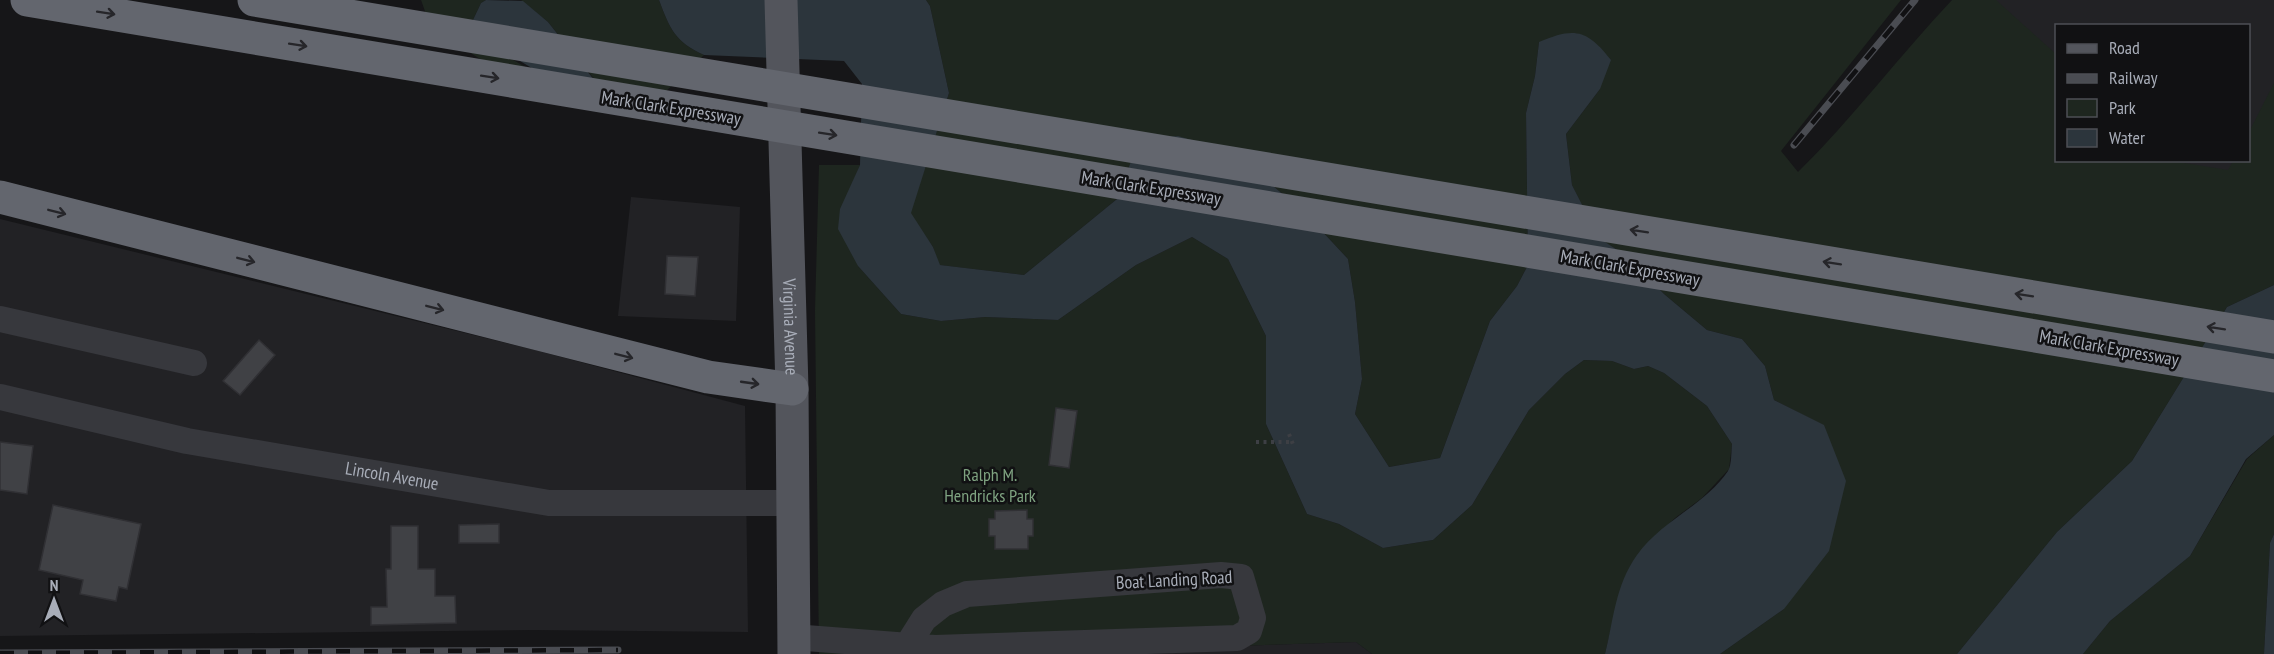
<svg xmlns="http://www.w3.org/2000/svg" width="2274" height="654" font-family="'PT Sans Narrow',sans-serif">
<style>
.built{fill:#222225}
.green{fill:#1e261f}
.water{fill:#2c353c}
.building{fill:#404145;stroke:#303034;stroke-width:1.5}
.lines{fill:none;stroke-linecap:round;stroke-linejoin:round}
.path{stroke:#3d3f44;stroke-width:4;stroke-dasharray:3 4.5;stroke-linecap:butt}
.minor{stroke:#37383d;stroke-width:26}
.major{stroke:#53555c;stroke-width:33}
.highway{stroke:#63666e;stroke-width:33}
.rail-casing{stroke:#4a4c52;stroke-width:7}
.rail{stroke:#111113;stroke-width:4.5;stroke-dasharray:14;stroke-linecap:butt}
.highway-bridge{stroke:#63666e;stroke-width:33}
.oneway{stroke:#26262a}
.labels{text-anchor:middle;stroke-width:5;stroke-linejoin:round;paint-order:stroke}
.street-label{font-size:18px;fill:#a8adb8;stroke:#111113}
.park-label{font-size:18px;fill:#7fa381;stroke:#111113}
</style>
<rect width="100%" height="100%" fill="#161618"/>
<!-- built -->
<g class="built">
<polygon points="1986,0 2274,0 2274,260 2088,161 2248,160 2248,26 2056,26 2056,112"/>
<polygon points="631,197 740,207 736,321 618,316"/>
<polygon points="0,219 535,350 745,406 748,632 533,630 0,636"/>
<polygon points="1356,642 1372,654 981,654"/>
</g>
<!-- green -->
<g class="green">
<path d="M421 0H486L481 3 472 22C477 28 481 37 486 41 510 61 567 94 599 85L548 22 521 0H659C670 29 675 42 704 55L662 95 622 109 559 104 496 69 431 28Z"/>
<path d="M926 0H1901L1781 151 1798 172C1853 118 1899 56 1952 0H1996L2056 54V160L2172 161 2228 170 2233 161 2248 160 2249 132 2274 83V285L2227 307 2132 461 2057 532 1957 654H1720L1784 609 1824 426 1774 400 1765 366 1742 339 1707 330 1664 294 1628 257 1598 238 1572 185 1566 134 1600 89 1539 42 1535 76 1526 113 1528 265 1517 286 1490 321 1440 458 1389 467 1355 414 1362 379 1355 302 1348 259 1306 214 1264 178 1117 199 1024 275 939 265 933 247 910 213 949 93 930 6Z"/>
<polygon points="819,165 860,165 851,187 858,266 901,314 941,321 985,317 1058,320 1136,265 1192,237 1228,259 1266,336 1266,424 1307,514 1339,524 1383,548 1433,540 1472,505 1529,410 1565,374 1584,360 1612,361 1634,369 1648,366 1664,373 1707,406 1732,444 1729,469 1702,498 1675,518 1639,553 1613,620 1605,654 1372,654 1356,642 981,654 819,654 815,311"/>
<polygon points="2274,435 2274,534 2270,543 2264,654 2083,654 2110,621 2190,556 2247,459"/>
</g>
<!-- water -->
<g class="water">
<polygon points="486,0 523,1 548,22 599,86 550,79 485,40 472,22 481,3"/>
<path d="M659 0H926L930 6 949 93 911 213 933 247 940 265 1024 275 1117 199 1139 140 1178 136 1222 149 1264 178 1306 214 1348 259 1355 302 1362 379 1355 414 1389 467 1440 458 1490 321 1517 286 1528 265 1526 113 1535 76 1539 42C1574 27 1587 29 1611 60L1600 89 1566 134 1572 185 1599 238 1628 257 1664 294 1707 330 1742 339 1765 366 1774 400 1824 425 1846 481 1829 551 1784 609 1720 654H1605C1614 618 1615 586 1637 555 1661 521 1705 505 1728 471 1732 464 1731 452 1732 444L1707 406 1664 373 1648 366 1634 369 1612 361 1584 360 1565 374 1529 410 1472 505 1433 540 1383 548 1339 524 1307 514 1266 424V336L1228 259 1192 237 1136 265 1058 320 985 317 941 321 901 314 858 266 838 229 840 209 860 165 862 84 844 61 704 55C675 42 670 29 659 0Z"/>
<polygon points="2274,285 2274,435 2246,459 2190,556 2110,621 2083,654 1957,654 2057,532 2132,461 2227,307"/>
<polygon points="2274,534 2274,654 2264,654 2270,543"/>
</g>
<!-- building -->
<g class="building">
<polygon points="667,256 698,257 695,296 665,294"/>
<polygon points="259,340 275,355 240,395 223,381"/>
<polygon points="1056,408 1077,411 1069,468 1049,465"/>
<polygon points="0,442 33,446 27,494 0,490"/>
<polygon points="53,505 141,524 127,589 119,587 116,601 80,594 83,580 39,570"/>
<polygon points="1027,510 1027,519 1033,519 1033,536 1028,536 1028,549 995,549 995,536 989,536 989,519 995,519 995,511"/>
<polygon points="499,524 499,543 459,543 459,525"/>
<polygon points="391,526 418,526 418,569 435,569 435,596 455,596 456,623 371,625 371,607 387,607 386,569 391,569"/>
</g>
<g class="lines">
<!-- path -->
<g class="path">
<polyline points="1289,434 1294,447"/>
<polyline points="1256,442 1291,442"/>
</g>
<!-- minor -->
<g class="minor">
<polyline points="0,319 194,363"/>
<path id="s1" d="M0 397 187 441 549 503H792"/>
<polyline points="793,637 935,648 1237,638 1249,631 1253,618 1241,577 1221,575 967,594 943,604 924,619 907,646"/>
</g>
<!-- major -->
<path class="major" id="s2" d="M781 0 792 389 794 654"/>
<!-- highway -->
<polyline class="highway" points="0,197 708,377 792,389"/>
<!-- rail casing -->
<g class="rail-casing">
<g id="rail">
<polyline points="1794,145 1915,0"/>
<polyline points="0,653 618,650"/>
</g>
</g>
<!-- rail -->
<use href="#rail" class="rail"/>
<!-- highway-bridge -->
<g class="highway-bridge">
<polyline points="27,0 2274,376"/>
<polyline points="254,0 2274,337"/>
</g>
</g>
<!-- one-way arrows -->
<defs><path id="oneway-shaft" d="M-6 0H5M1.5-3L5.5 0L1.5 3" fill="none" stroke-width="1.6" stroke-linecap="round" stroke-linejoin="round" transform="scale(1.5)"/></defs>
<g class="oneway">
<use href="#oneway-shaft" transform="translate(106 13) rotate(9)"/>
<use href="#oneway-shaft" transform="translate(298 45) rotate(9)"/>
<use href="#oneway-shaft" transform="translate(490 77) rotate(9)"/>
<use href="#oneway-shaft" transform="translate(828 134) rotate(9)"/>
<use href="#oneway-shaft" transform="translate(57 212) rotate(14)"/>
<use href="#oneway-shaft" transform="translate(1639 231) rotate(-171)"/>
<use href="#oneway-shaft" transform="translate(246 260) rotate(14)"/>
<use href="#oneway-shaft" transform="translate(1832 263) rotate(-171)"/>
<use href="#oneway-shaft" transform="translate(2024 295) rotate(-171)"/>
<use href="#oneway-shaft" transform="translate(435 308) rotate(14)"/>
<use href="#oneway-shaft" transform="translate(2216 328) rotate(-171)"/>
<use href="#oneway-shaft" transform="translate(624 356) rotate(14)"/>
<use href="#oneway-shaft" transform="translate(750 383) rotate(8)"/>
</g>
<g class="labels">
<!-- street labels -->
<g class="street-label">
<text transform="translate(671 108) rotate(9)" y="6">Mark Clark Expressway</text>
<text transform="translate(1151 188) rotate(9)" y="6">Mark Clark Expressway</text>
<text transform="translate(1630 268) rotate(10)" y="6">Mark Clark Expressway</text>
<text dy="6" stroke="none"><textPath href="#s2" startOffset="327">Virginia Avenue</textPath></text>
<text transform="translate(2109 348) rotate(10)" y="6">Mark Clark Expressway</text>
<text dy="6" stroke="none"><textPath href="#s1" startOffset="400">Lincoln Avenue</textPath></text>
<text transform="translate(1174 580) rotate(-3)" y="6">Boat Landing Road</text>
</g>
<!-- park labels -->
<g class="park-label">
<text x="990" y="481">Ralph M.<tspan x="990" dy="21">Hendricks Park</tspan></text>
</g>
</g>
<!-- legend -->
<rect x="2055" y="24" width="195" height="138" fill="#111113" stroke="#4d4f55" stroke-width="1.5"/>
<rect x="2067" y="44" width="30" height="9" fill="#53555c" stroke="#4d4f55" stroke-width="1.5"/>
<text x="2109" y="54" font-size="18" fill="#a8adb8">Road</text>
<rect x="2067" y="74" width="30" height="9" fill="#4a4c52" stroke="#4d4f55" stroke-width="1.5"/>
<text x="2109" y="84" font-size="18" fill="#a8adb8">Railway</text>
<rect x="2067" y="99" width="30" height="18" fill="#1e261f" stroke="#4d4f55" stroke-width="1.5"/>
<text x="2109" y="114" font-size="18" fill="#a8adb8">Park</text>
<rect x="2067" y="129" width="30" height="18" fill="#2c353c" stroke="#4d4f55" stroke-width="1.5"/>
<text x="2109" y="144" font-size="18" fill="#a8adb8">Water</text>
<!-- north arrow -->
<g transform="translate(54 600)" stroke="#111113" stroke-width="4.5" paint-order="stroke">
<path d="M0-4.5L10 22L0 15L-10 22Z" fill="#a8adb8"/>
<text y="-9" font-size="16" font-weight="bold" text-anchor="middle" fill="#a8adb8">N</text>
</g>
</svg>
